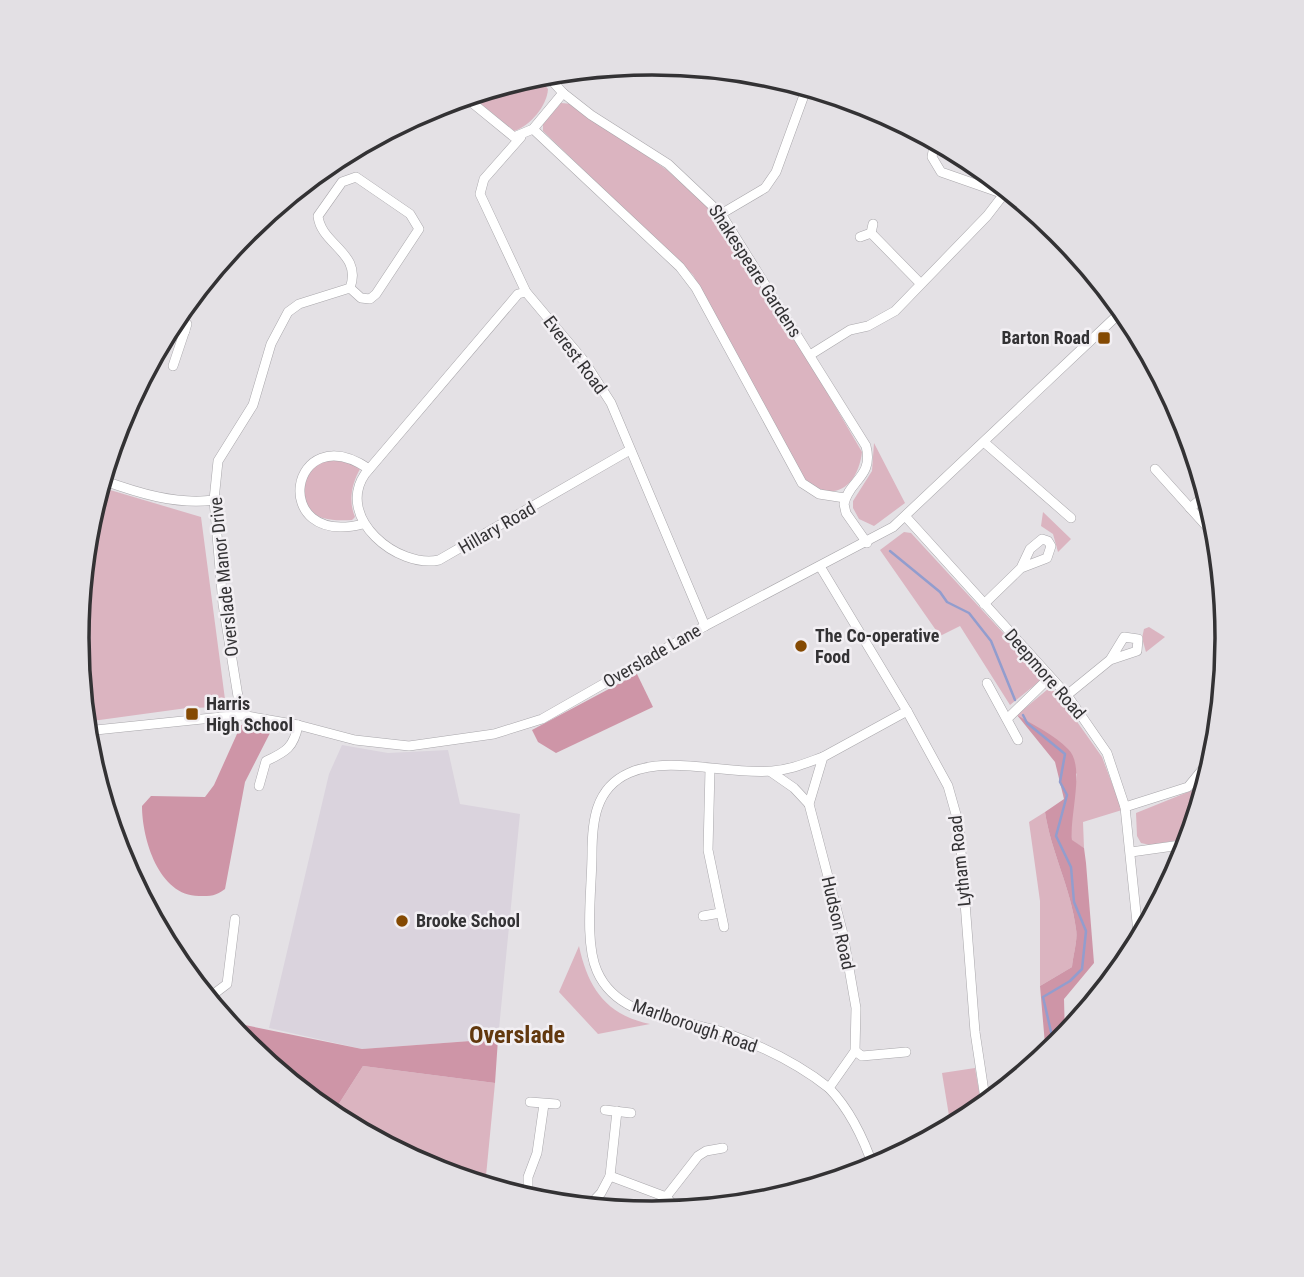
<svg xmlns="http://www.w3.org/2000/svg" width="1304" height="1277" font-family="'Roboto Condensed',sans-serif">
<style>
.built{fill:#dad3dd}
.green{fill:#dbb4c0}
.forest{fill:#ce95a7}
.lines{fill:none;stroke-linecap:round;stroke-linejoin:round}
.stream{stroke:#929dce;stroke-width:2.5}
.street-casing{stroke:#a9a7ab;stroke-width:10}
.street{stroke:#fff;stroke-width:9}
.poi-dot{fill:#844902;stroke:#f2eff3;stroke-width:2.5}
.labels{text-anchor:middle;stroke-width:5;stroke-linejoin:round;paint-order:stroke}
.street-label{font-size:18px;fill:#333234;stroke:#f2eff3}
.poi-label{font-size:18px;font-weight:bold;fill:#333234;stroke:#f2eff3;text-anchor:start}
.district-label{font-size:24px;font-weight:bold;fill:#62380e;stroke:#f2eff3}
.rim{fill:none;stroke:#333234;stroke-width:3.5}
</style>
<rect width="100%" height="100%" fill="#e4e1e5"/>
<!-- built -->
<polygon class="built" points="342,745 388,753 448,750 460,804 520,814 498,1039 362,1049 269,1028 329,774"/>
<!-- green -->
<g class="green">
<path d="M536 75 548 89C547 106 530 126 514 131L470 95Z"/>
<path d="M561 103 573 104 667 170 709 208 807 358 862 452C858 486 833 506 804 478L693 275 543 131V124Z"/>
<polygon points="874,443 905,503 874,526 859,519 853,508 853,501 872,471"/>
<path d="M323 460H344L360 469C352 483 348 501 355 517L352 520C332 521 308 521 304 496 303 489 302 482 306 475 310 469 318 464 323 460Z"/>
<polygon points="100,487 201,517 226,707 187,708 85,722 77,638 88,526"/>
<polygon points="1043,512 1071,539 1058,552 1053,534 1041,526"/>
<polygon points="904,532 911,533 1040,673 1041,680 1010,705 960,626 940,636 880,550"/>
<polygon points="1149,627 1165,637 1146,652 1142,638 1144,629"/>
<polygon points="1048,689 1056,692 1102,757 1122,810 1083,822 1084,848 1072,841 1070,826 1077,774 1017,715"/>
<polygon points="1211,768 1190,838 1150,845 1141,843 1137,836 1136,813 1198,788"/>
<path d="M1045 812C1051 852 1071 888 1076 929 1078 940 1073 955 1072 967L1040 986V901L1029 822Z"/>
<path d="M579 946C588 988 606 1015 650 1024L598 1034 559 992Z"/>
<polygon points="363,1066 495,1083 485,1186 431,1170 333,1113"/>
<polygon points="975,1068 982,1109 951,1128 942,1073"/>
</g>
<!-- forest -->
<g class="forest">
<polygon points="637,674 653,707 556,753 538,742 532,730"/>
<path d="M1017 715C1033 725 1055 735 1068 749 1086 766 1069 816 1072 840L1084 848 1086 863 1094 963 1064 999 1065 1038 1046 1056 1040 986 1072 967C1073 955 1078 940 1076 929 1071 888 1051 852 1045 812L1064 799 1055 762Z"/>
<path d="M241 725 270 733 245 782 225 889C216 896 211 896 199 896 159 896 142 839 142 806L151 796 205 797 214 785Z"/>
<path d="M225 1021 362 1049 498 1039 495 1083 363 1066 333 1113 322 1109 270 1066 271 1061C250 1056 237 1036 225 1021Z"/>
</g>
<g class="lines">
<!-- stream -->
<g class="stream">
<polyline points="890,551 940,592 947,602 969,613 991,641 1015,700"/>
<polyline points="1023,715 1027,723 1065,754 1060,782 1067,795 1056,836 1071,867 1074,902 1086,931 1082,969 1070,981 1043,997 1055,1049"/>
</g>
<!-- street casing -->
<g class="street-casing">
<g id="street">
<path d="M545 73 563 93 591 115 668 164 721 214 866 446C874 477 849 480 844 504L846 513 867 543"/>
<polyline points="465,97 514,137 533,129 563,93"/>
<polyline points="533,129 680,267 696,288 802,483 819,494 845,498"/>
<polyline points="521,137 484,179 480,194 526,292 584,361 611,403 705,626"/>
<polyline points="1004,194 1019,198"/>
<polyline points="721,214 765,188 776,172 807,87"/>
<polyline points="871,233 919,282"/>
<polyline points="860,237 871,233 873,224"/>
<path d="M526 292 518 294 365 474C335 518 398 569 439 560L630 450"/>
<polyline points="173,321 178,329 185,331"/>
<polyline points="810,355 850,330 868,326 895,311 987,216 1004,194 941,172 932,157 935,140"/>
<polyline points="173,366 187,324"/>
<polyline points="985,443 1071,518"/>
<polyline points="1155,469 1218,539"/>
<path d="M102 480C138 493 176 505 214 500"/>
<polyline points="1190,508 1207,494"/>
<polyline points="906,517 1067,695 1107,753 1125,807 1139,942"/>
<path d="M363 524C267 548 290 415 369 469"/>
<polyline points="821,568 907,711 948,786 959,825 975,1032 986,1105"/>
<polyline points="984,604 1021,568 1047,558 1051,546 1048,541 1042,539 1030,549 1021,568"/>
<polyline points="987,683 1018,740"/>
<polyline points="1067,695 1110,660 1137,651 1138,639 1124,637 1110,660"/>
<path d="M241 715 223 604 214 500 218 461 253 405 271 344 288 312 299 304 350 288C363 253 321 245 318 216L342 182 356 177 410 214 419 229 376 294 370 299 361 298 350 288"/>
<polyline points="1008,718 1049,678"/>
<polyline points="86,731 241,715 298,725 355,740 409,746 494,734 542,719 705,626 893,527 1123,310"/>
<path d="M823 757C806 763 790 770 772 771 728 775 669 755 629 773 595 788 592 822 592 854 592 887 584 942 597 971 619 1022 687 1018 731 1035 766 1048 800 1065 829 1088"/>
<polyline points="710,769 708,850 724,927"/>
<polyline points="771,772 794,788 809,804"/>
<path d="M259 786 266 761C286 752 294 747 298 725"/>
<polyline points="1125,807 1188,787 1216,753"/>
<polyline points="1131,852 1188,844"/>
<polyline points="703,916 720,913"/>
<polyline points="207,999 227,984 235,919"/>
<polyline points="855,1051 862,1056 906,1052"/>
<polyline points="530,1102 556,1104"/>
<polyline points="605,1110 631,1113"/>
<polyline points="874,1167 887,1162"/>
<path d="M874 1169C864 1139 851 1111 829 1088L855 1051 856 1008 843 934 809 804 823 757 907 711"/>
<polyline points="610,1176 617,1111"/>
<polyline points="666,1197 698,1156 706,1151 723,1148"/>
<polyline points="528,1199 528,1177 537,1153 544,1104"/>
<polyline points="587,1208 601,1193 610,1176 666,1197 679,1211"/>
</g>
</g>
<!-- street -->
<use href="#street" class="street"/>
</g>
<!-- markers -->
<g class="poi-dot">
<rect x="1097" y="331" width="14" height="14" rx="3.5"/>
<circle cx="801" cy="646" r="7"/>
<rect x="185" y="707" width="14" height="14" rx="3.5"/>
<circle cx="402" cy="921" r="7"/>
</g>
<g class="labels">
<!-- street labels -->
<g class="street-label">
<text transform="translate(755 271) rotate(57)" y="6">Shakespeare Gardens</text>
<text transform="translate(575 355) rotate(53)" y="6">Everest Road</text>
<text transform="translate(497 528) rotate(-30)" y="6">Hillary Road</text>
<text transform="translate(224 577) rotate(-96)" y="6">Overslade Manor Drive</text>
<text transform="translate(652 656) rotate(-30)" y="6">Overslade Lane</text>
<text transform="translate(1045 674) rotate(49)" y="6">Deepmore Road</text>
<text transform="translate(960 861) rotate(-96)" y="6">Lytham Road</text>
<text transform="translate(838 923) rotate(77)" y="6">Hudson Road</text>
<text transform="translate(695 1026) rotate(19)" y="6">Marlborough Road</text>
</g>
<!-- poi labels -->
<g class="poi-label">
<text x="1090" y="344" text-anchor="end">Barton Road</text>
<text x="815" y="642">The Co-operative<tspan x="815" dy="21">Food</tspan></text>
<text x="206" y="710">Harris<tspan x="206" dy="21">High School</tspan></text>
<text x="416" y="927">Brooke School</text>
</g>
<!-- district labels -->
<g class="district-label">
<text x="517" y="1043">Overslade</text>
</g>
</g>
<!-- crop -->
<path d="M0 0H1304V1277H0ZM89 638a563 563 0 1 1 1126 0a563 563 0 1 1-1126 0Z" fill="#e3e0e4" fill-rule="evenodd"/>
<path class="rim" d="M89 638a563 563 0 1 1 1126 0a563 563 0 1 1-1126 0Z"/>
</svg>
